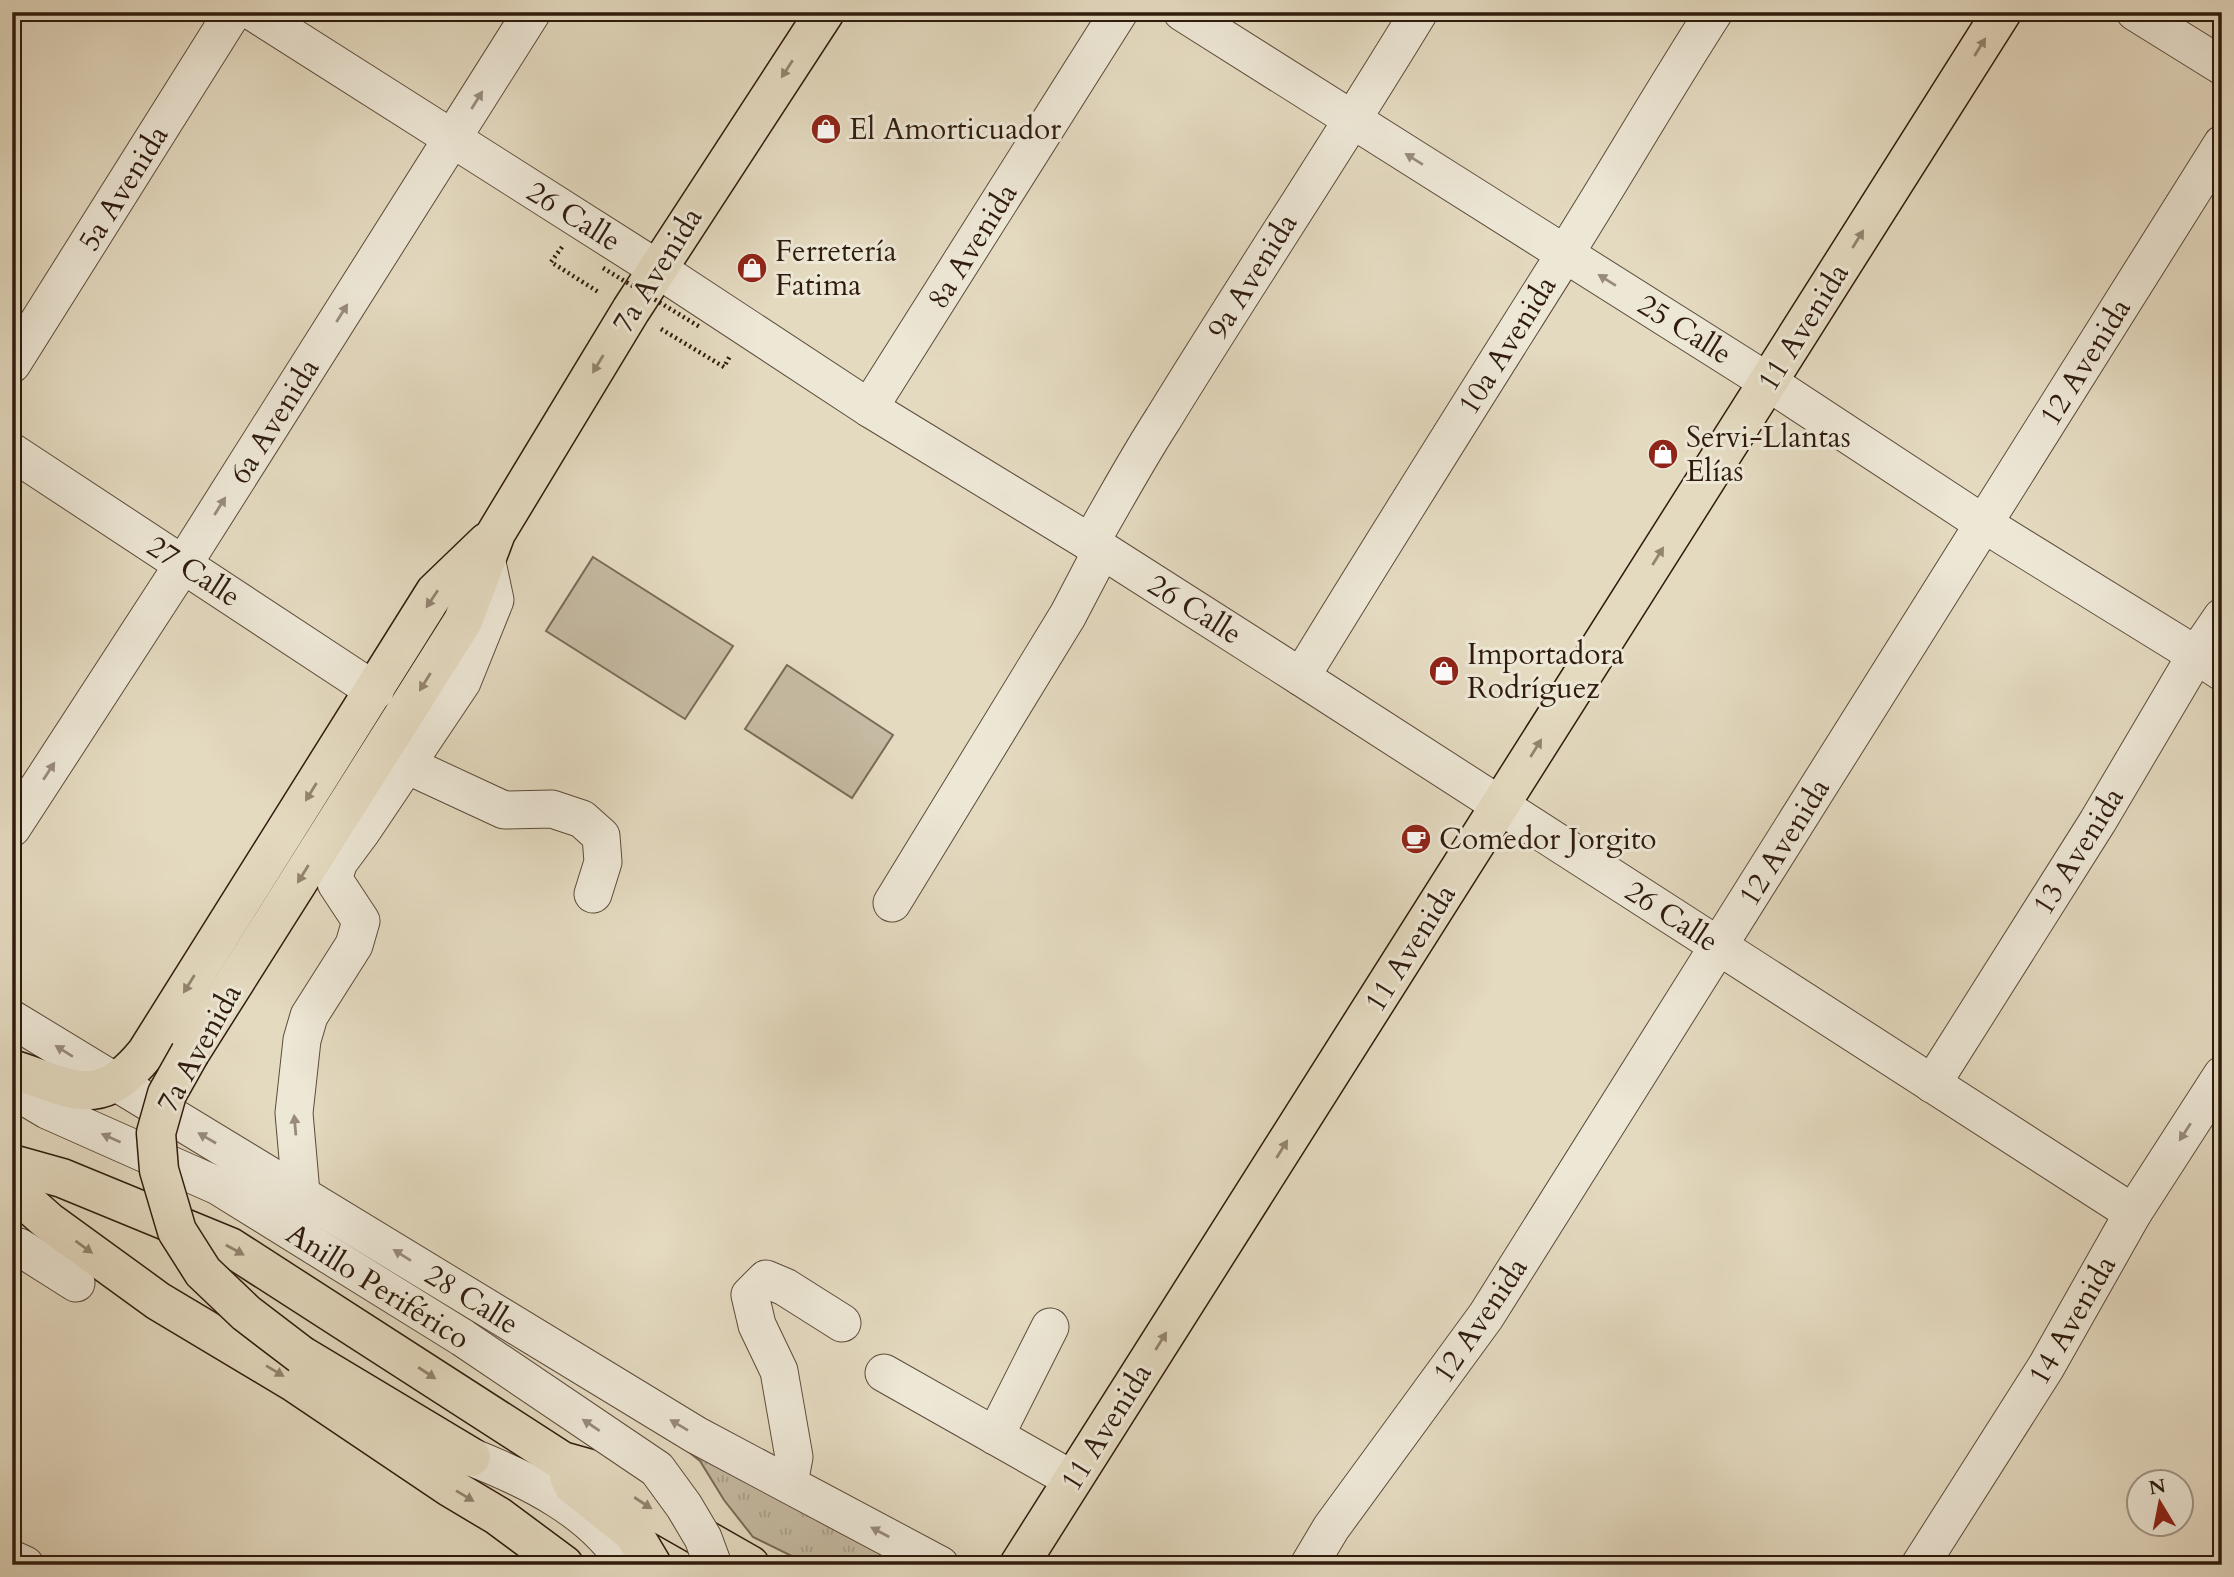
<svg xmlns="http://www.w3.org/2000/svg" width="2234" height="1577" font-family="Cardo,serif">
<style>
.grass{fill:url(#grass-tufts);stroke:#7a6a58;stroke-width:2}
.garden{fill:#c5baa2;stroke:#7a6a58;stroke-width:2}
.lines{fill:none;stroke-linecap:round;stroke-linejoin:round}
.minor-casing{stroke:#5c4b3a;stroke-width:39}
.major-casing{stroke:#2f1b0d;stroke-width:41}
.path{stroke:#2f1b0d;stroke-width:4.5;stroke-dasharray:2 3.5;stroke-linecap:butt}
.minor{stroke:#ede7d6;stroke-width:37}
.major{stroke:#e4dac0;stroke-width:38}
.minor-bridge-casing{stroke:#5c4b3a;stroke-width:39;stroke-linecap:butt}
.major-bridge-casing{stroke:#2f1b0d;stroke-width:41;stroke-linecap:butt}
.path-bridge{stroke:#2f1b0d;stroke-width:4.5;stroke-dasharray:2 3.5;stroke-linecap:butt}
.minor-bridge{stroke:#ede7d6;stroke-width:37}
.major-bridge{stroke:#e4dac0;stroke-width:38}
.oneway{fill:#93846f}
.oneway2{fill:#988b7c}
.labels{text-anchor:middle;stroke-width:6;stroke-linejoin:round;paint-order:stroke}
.poi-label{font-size:30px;fill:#2f1b0d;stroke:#ede7d6;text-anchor:start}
.street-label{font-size:30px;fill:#2f1b0d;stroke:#ede7d6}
</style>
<defs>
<pattern id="grass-tufts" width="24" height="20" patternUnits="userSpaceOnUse" patternTransform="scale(1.75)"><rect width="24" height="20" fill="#c5baa2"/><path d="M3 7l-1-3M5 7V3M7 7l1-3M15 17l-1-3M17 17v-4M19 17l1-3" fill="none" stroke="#aa9f8a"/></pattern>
</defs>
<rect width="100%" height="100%" fill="#e4dac0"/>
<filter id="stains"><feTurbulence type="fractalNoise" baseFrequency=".00286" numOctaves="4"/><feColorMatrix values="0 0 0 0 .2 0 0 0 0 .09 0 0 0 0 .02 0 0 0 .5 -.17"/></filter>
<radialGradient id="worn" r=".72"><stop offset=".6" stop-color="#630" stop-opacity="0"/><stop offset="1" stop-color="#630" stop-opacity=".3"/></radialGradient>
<!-- grass -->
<polygon class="grass" points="662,1431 861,1536 898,1565 810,1565 753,1537 724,1500 700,1461"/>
<!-- garden -->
<g class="garden">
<polygon points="593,557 733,646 685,719 546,631"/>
<polygon points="787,665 893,735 852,798 745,729"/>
</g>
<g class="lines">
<!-- minor casing -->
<g class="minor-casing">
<g id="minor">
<polyline points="253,12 656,268 869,408 1102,550 1301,677 2133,1213"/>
<polyline points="1182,12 1768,382 1984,524 2196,655 2222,672"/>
<polyline points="2135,12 2222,66"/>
<polyline points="12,364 233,12"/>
<polyline points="869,408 1119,12"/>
<polyline points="12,452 375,691"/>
<path d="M1090 543C1114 502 1137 459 1163 419 1247 282 1336 149 1419 12"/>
<path d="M1301 677C1387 536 1475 397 1563 257 1614 176 1662 93 1714 12"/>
<polyline points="408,762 422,772 504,810 552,809 582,819 601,836 603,862 593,894"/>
<polyline points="12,828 184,563 532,12"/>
<polyline points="892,903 1068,615 1102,550"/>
<polyline points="12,1019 696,1435 940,1565"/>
<polyline points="1932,1084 2098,821 2196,655 2222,617"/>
<polyline points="12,1089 47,1110 218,1186 463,1338"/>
<polyline points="301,1193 294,1113 302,1040 309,1016 354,945 361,921 336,883 335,873 339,862 362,831 462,682 495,600 486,558"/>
<polyline points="19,1247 76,1283"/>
<polyline points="884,1373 1073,1480"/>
<polyline points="995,1436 1050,1327"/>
<path d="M471 1457C527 1479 594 1511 626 1565"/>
<polyline points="789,1484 794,1457 779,1371 757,1325 750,1295 766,1279 785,1287 842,1323"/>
<polyline points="12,1559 25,1565"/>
<polyline points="1309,1565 1331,1528 1486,1316 2222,144"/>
<polyline points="1920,1565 2046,1367 2133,1213 2222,1075"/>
</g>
</g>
<!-- major casing -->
<g class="major-casing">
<g id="major">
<polyline points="190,1053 463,621 496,533 631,310 825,12"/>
<path d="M12 1069C73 1089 99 1111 146 1053L435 592 487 542"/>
<polyline points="12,1164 62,1178 230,1247 562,1461 594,1470 664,1516 750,1565"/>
<polyline points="12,1189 48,1221 158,1301 295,1383 451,1488 498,1516 564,1565"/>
<polyline points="301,1355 471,1457"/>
<polyline points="569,1476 573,1485 633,1533 652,1565"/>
<polyline points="1019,1565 2002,12"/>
</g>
</g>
<!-- path -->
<g class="path">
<polyline points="562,247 551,262 600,293"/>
<polyline points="661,329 724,367 730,356"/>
</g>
<!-- minor -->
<use href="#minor" class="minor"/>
<!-- major -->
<use href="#major" class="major"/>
<!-- minor-bridge casing -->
<g class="minor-bridge-casing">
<polyline id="minor-bridge" points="463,1338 657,1469 684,1506 703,1538 713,1565"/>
</g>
<!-- major-bridge casing -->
<g class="major-bridge-casing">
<polyline id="major-bridge" points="190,1053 167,1094 156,1133 159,1170 177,1231 203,1272 246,1313 301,1355"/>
</g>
<!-- path-bridge -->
<polyline class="path-bridge" points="603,268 700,327"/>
<!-- minor-bridge -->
<use href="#minor-bridge" class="minor-bridge"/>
<!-- major-bridge -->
<use href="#major-bridge" class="major-bridge"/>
</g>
<!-- one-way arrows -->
<defs><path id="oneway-solid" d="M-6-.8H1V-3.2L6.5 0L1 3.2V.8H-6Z" transform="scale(1.75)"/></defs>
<g class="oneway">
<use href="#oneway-solid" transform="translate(1980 47) rotate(-58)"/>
<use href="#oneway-solid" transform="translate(787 69) rotate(123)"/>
<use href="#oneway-solid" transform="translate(1858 239) rotate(-58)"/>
<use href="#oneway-solid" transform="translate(598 364) rotate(121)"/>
<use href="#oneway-solid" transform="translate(1658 556) rotate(-58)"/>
<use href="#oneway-solid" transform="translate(432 599) rotate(124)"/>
<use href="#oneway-solid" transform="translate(425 682) rotate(122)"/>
<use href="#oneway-solid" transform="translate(1536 748) rotate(-58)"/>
<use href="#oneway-solid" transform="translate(311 792) rotate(122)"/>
<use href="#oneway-solid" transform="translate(303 874) rotate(122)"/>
<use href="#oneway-solid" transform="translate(189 984) rotate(122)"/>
<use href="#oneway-solid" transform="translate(1282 1149) rotate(-58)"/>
<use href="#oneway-solid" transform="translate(84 1247) rotate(36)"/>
<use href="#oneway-solid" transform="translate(235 1250) rotate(29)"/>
<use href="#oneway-solid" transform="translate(1161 1341) rotate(-58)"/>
<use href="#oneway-solid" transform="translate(275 1371) rotate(31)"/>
<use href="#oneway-solid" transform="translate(427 1373) rotate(33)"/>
<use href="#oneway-solid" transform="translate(465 1496) rotate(31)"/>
<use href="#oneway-solid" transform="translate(643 1503) rotate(33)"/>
</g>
<g class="oneway2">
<use href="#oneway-solid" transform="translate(477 100) rotate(-58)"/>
<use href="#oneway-solid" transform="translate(1414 159) rotate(-148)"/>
<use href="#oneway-solid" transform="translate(1607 280) rotate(-148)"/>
<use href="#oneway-solid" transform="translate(342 313) rotate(-58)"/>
<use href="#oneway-solid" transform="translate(220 506) rotate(-58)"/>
<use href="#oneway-solid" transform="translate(49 771) rotate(-57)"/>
<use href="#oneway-solid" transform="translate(64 1051) rotate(-148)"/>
<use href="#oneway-solid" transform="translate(295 1125) rotate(-95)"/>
<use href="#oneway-solid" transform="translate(2185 1132) rotate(123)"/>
<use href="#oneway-solid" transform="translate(111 1138) rotate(-156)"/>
<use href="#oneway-solid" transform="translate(207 1138) rotate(-150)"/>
<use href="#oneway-solid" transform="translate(402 1255) rotate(-148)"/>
<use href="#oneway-solid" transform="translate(591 1425) rotate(-146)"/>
<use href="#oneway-solid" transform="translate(679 1425) rotate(-149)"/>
<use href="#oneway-solid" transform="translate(880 1532) rotate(-152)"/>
</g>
<!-- icons -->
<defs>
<g id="shop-disc" transform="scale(1.575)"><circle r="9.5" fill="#8f2418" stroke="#ede7d6"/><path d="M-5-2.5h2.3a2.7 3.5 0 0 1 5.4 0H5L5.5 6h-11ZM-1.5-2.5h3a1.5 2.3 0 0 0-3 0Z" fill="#fff"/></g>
<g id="cafe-disc" transform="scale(1.575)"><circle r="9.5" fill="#8f2418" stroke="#ede7d6"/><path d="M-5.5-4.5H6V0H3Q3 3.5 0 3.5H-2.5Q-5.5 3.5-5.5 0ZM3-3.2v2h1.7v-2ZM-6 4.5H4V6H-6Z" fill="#fff"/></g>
</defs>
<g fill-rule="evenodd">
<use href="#shop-disc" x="826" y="129"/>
<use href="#shop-disc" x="752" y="268"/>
<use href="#shop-disc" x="1663" y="454"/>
<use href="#shop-disc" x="1444" y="671"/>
<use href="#cafe-disc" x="1416" y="839"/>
</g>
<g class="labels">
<!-- poi labels -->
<g class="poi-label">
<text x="849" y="139">El Amorticuador</text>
<text x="775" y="261">Ferretería<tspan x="775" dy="34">Fatima</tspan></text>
<text x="1686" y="447">Servi-Llantas<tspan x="1686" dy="34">Elías</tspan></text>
<text x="1467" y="664">Importadora<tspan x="1467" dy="34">Rodríguez</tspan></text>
<text x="1439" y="849">Comedor Jorgito</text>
</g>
<!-- street labels -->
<g class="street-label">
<text transform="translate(123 188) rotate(-58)" y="10">5a Avenida</text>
<text transform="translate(574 216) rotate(32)" y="10">26 Calle</text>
<text transform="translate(972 246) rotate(-58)" y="10">8a Avenida</text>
<text transform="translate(657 270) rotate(-58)" y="10">7a Avenida</text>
<text transform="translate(1252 276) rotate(-58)" y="10">9a Avenida</text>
<text transform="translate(1803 327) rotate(-58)" y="10">11 Avenida</text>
<text transform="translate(1685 329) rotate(32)" y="10">25 Calle</text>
<text transform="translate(1507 345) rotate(-58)" y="10">10a Avenida</text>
<text transform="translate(2085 362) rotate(-58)" y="10">12 Avenida</text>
<text transform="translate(274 421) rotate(-58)" y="10">6a Avenida</text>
<text transform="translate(194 571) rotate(33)" y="10">27 Calle</text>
<text transform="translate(1195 609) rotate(32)" y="10">26 Calle</text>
<text transform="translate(1784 842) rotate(-58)" y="10">12 Avenida</text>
<text transform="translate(2078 851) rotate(-58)" y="10">13 Avenida</text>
<text transform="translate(1672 916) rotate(33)" y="10">26 Calle</text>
<text transform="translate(1410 948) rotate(-58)" y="10">11 Avenida</text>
<text transform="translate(199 1048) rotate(-61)" y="10">7a Avenida</text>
<text transform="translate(378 1286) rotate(32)" y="10">Anillo Periférico</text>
<text transform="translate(472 1299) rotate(32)" y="10">28 Calle</text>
<text transform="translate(1480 1320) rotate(-56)" y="10">12 Avenida</text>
<text transform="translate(2072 1320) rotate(-60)" y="10">14 Avenida</text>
<text transform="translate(1106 1427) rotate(-58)" y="10">11 Avenida</text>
</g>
</g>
<!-- margin -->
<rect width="2234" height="1577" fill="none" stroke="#e4dac0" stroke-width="42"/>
<rect x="14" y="14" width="2206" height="1549" fill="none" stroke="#2f1b0d" stroke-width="3.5"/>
<rect x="21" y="21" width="2192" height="1535" fill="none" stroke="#2f1b0d" stroke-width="2"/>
<!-- north arrow -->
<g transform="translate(2160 1503) rotate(350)"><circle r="33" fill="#ede7d6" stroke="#a19586" stroke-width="2"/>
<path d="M0-5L12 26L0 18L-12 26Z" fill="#8f2418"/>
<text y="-10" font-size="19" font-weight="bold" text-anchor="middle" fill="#2f1b0d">N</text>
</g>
<rect width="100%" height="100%" filter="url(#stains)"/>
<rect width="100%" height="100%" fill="url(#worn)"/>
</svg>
